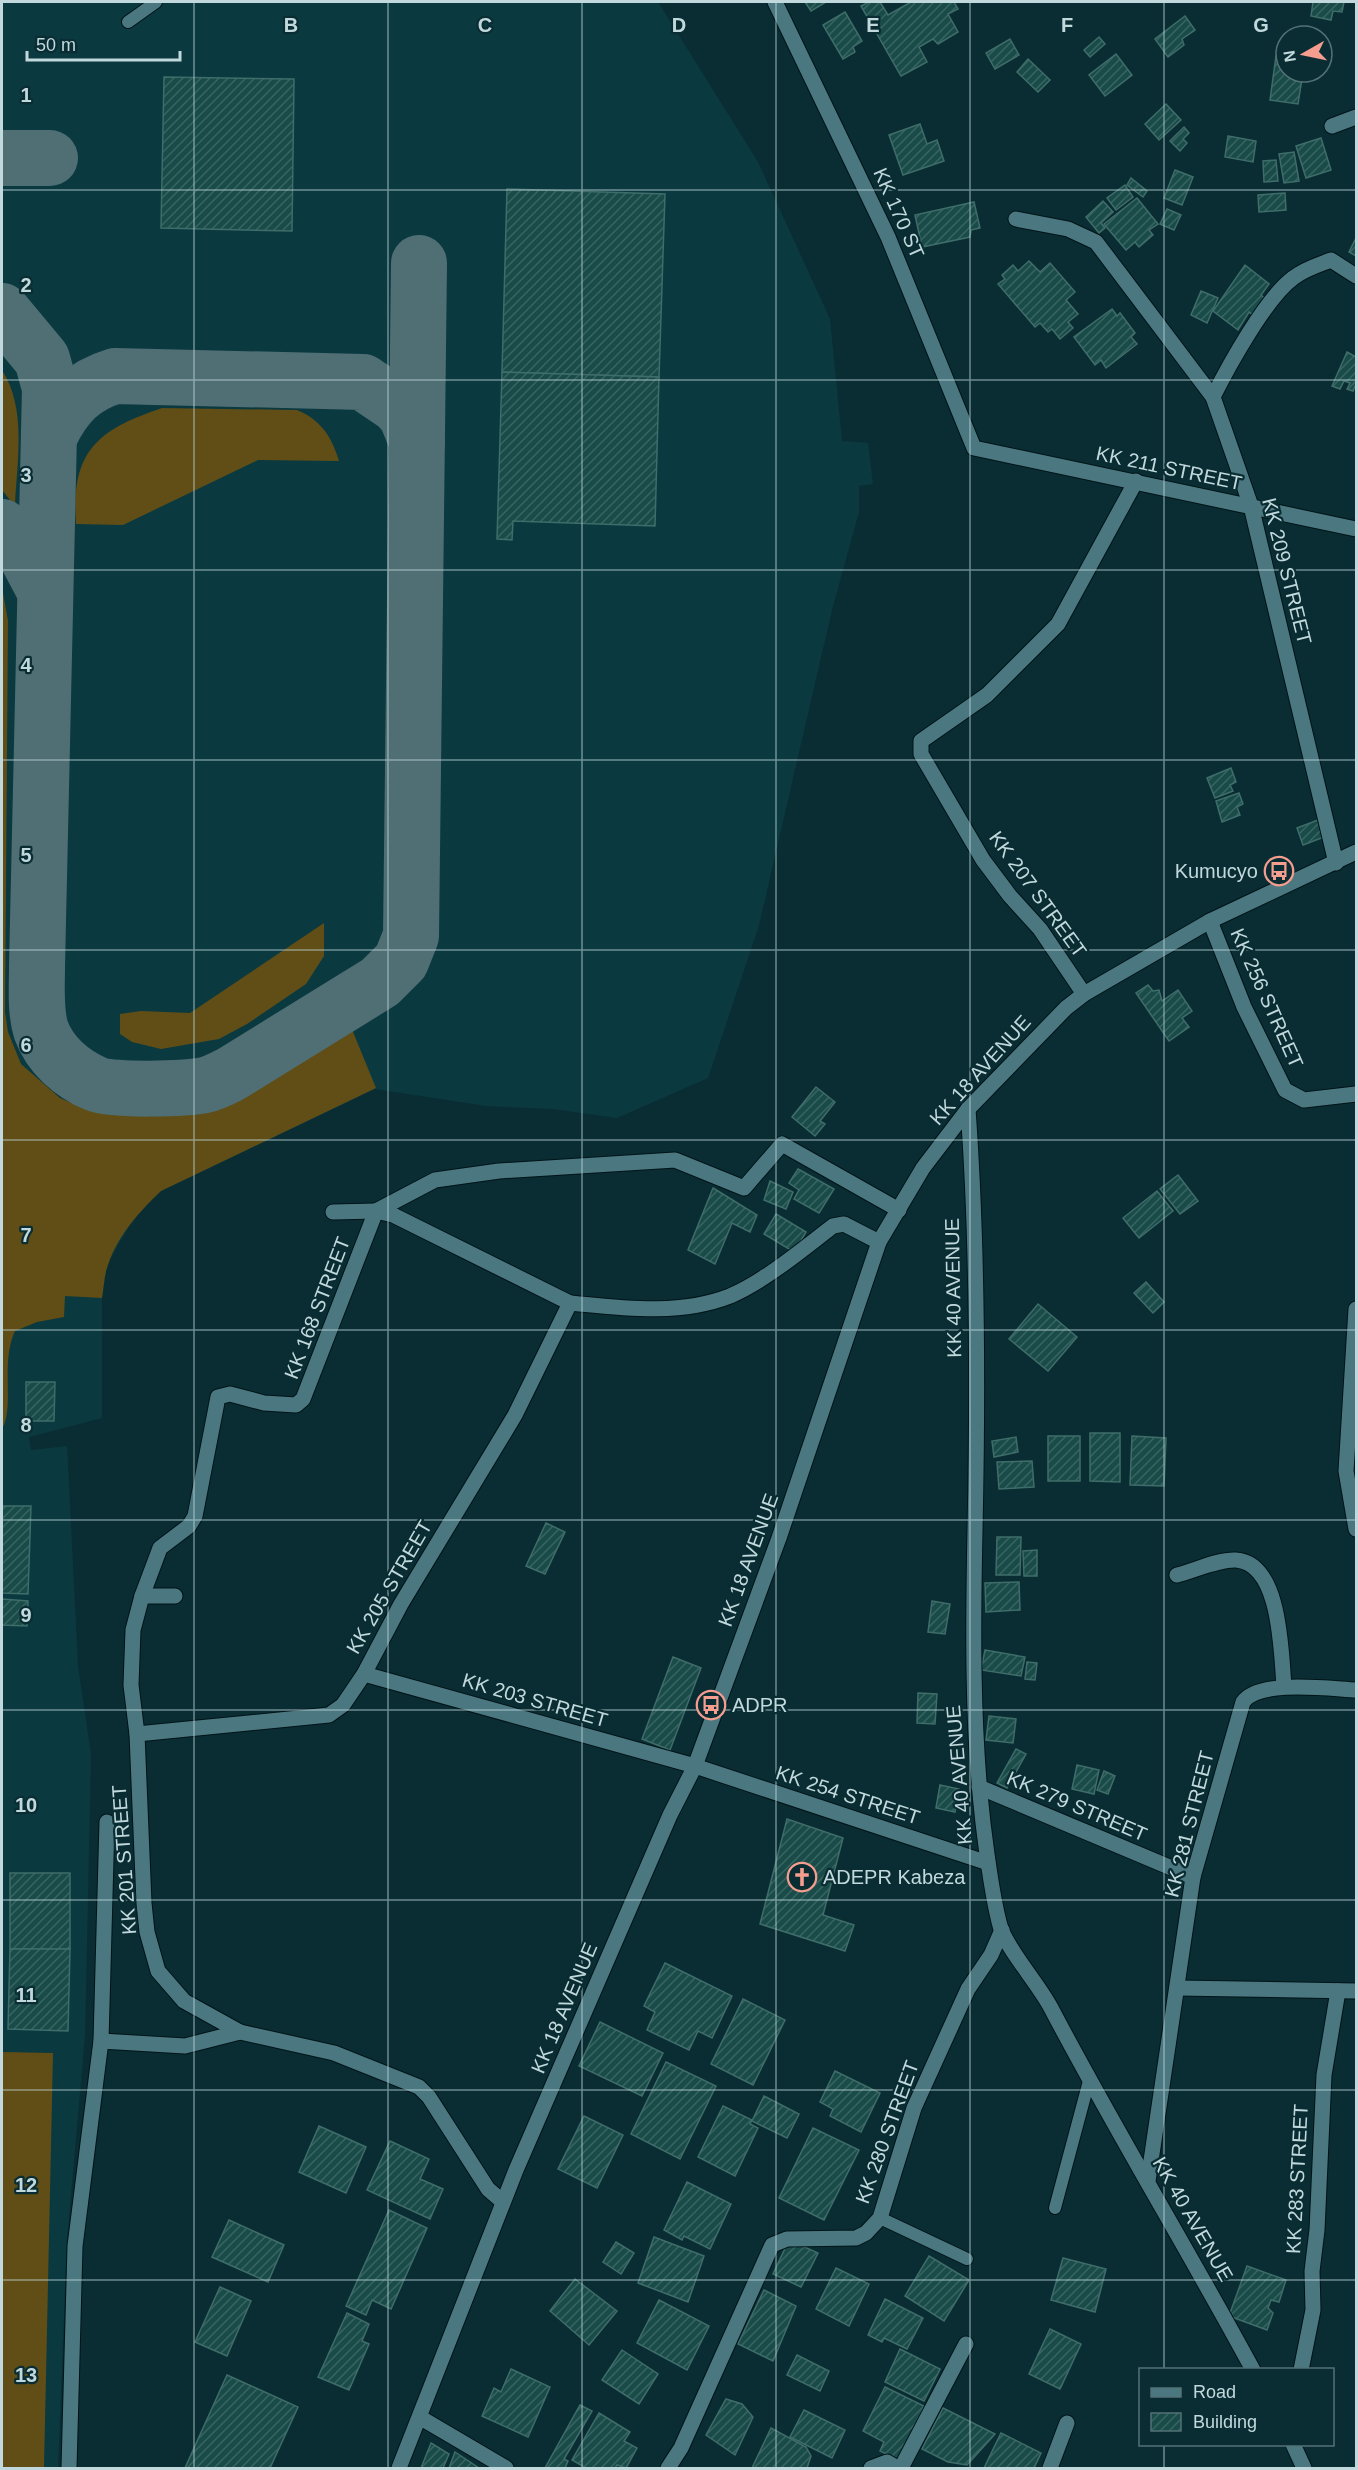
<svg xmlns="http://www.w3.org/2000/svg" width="1358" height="2470" font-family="Helvetica,sans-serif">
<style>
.built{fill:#0b3940}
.grass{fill:#604e16}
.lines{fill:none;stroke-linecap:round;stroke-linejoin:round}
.taxiway{stroke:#506f74;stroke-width:56}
.building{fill:url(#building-hatch);stroke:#3f6d6a;stroke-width:1.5}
.service-casing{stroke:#001418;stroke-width:14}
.minor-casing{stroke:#001418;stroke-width:17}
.secondary-casing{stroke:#001418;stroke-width:17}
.service{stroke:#4b7880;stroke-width:12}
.minor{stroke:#4b7880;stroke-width:15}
.secondary{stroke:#4b7880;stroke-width:15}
.grid{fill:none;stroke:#c1d9dd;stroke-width:1.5;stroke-opacity:0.55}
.labels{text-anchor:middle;stroke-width:4.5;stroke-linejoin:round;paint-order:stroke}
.street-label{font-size:20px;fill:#c1d9dd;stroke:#0a2d33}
.poi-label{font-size:20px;fill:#c1d9dd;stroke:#0a2d33;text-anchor:start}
.grid-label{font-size:20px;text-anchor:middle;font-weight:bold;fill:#c1d9dd;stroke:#0a2d33;stroke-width:4.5;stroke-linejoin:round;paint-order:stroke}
</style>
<defs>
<pattern id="building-hatch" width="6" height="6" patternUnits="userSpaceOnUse" patternTransform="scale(1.5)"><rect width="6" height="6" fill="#194b48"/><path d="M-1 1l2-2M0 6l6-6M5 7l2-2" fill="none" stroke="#396462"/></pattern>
</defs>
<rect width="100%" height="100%" fill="#0a2d33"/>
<!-- built -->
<polygon class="built" points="2,2 658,2 758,162 830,319 842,441 868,443 873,484 859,486 859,512 832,610 759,925 708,1078 617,1118 553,1109 486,1106 375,1089 161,1191 136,1214 107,1265 102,1298 102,1418 29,1437 31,1450 67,1446 78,1666 91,1755 85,2035 67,2241 58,2468 2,2468"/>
<!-- grass -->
<g class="grass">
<path d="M2 370C27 409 17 461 15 506L2 490Z"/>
<path d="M162 408 297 410C321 420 332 437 339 461L258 460 123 525 76 524C71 451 97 430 162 408Z"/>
<path d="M2 587 8 621 5 1012 8 1032 21 1064 60 1098 86 1109 180 1114 201 1113 224 1103 351 1027 376 1088 161 1191C139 1212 118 1235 108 1265 104 1275 104 1287 102 1298L65 1296 64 1317 37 1322 15 1331C0 1363 15 1406 2 1429Z"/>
<polygon points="324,923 324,956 306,984 247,1024 219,1039 161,1049 132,1042 120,1034 120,1014 141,1011 190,1013"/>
<polygon points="2,2052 53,2053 44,2468 2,2468"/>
</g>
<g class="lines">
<!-- taxiway -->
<g class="taxiway">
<polyline points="2,158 50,158"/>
<path d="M2 311 42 359 50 388 37 966C37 987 35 1011 41 1030 50 1055 72 1074 96 1084 113 1091 185 1089 205 1085 214 1083 223 1078 231 1074L380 982 401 961 411 936 419 263"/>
<path d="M50 435C65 404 82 386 115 376L363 382 397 405 406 415 417 442"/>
<polyline points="2,527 27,557 44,589"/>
</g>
</g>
<!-- building -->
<g class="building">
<polygon points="805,2 826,2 811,11"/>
<polygon points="869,2 880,2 888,15 911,2 954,2 958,9 948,14 958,32 938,44 933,39 919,47 927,62 901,76 861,6"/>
<polygon points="1313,2 1344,2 1342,12 1333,11 1331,20 1311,16"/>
<polygon points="845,12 862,41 853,47 855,52 843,59 823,25"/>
<polygon points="1185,16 1195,30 1182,39 1184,45 1168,57 1155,39"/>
<polygon points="1099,37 1105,44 1090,57 1084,50"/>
<polygon points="1010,39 1019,55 995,69 986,53"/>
<polygon points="1116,54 1132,75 1105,96 1089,75"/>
<polygon points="1276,56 1286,58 1286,72 1303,72 1298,104 1270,100"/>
<polygon points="1028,59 1050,80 1038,92 1017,72"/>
<polygon points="164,77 294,79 292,231 161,228"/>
<polygon points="1166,104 1181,120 1159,140 1145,124"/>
<polygon points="920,124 927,144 937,140 944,161 903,175 889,135"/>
<polygon points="1184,127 1189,133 1183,139 1187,143 1180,151 1170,141"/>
<polygon points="1228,136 1256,141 1253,162 1225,157"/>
<polygon points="1321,138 1331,170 1306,178 1296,146"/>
<polygon points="1294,152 1299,181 1284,183 1279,154"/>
<polygon points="1276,160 1278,181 1264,182 1263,161"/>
<polygon points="1175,170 1193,177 1182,205 1164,198"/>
<polygon points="1131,178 1147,191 1143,197 1127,185"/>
<polygon points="1125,185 1133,197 1116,210 1107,198"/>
<polygon points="507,189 665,194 659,377 502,372"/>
<polygon points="1285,193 1286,210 1259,212 1258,195"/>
<polygon points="1137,198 1158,224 1149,230 1153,235 1139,247 1135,242 1126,250 1104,224"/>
<polygon points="1103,201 1113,212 1101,223 1105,228 1099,233 1086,217"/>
<polygon points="974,202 980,228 971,230 970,237 922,247 915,215"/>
<polygon points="1167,209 1181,215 1174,230 1160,224"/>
<polygon points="1356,238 1356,256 1349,252"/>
<polygon points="1029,261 1040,272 1050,263 1075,292 1066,300 1078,314 1068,322 1073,328 1060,339 1052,329 1048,332 1040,323 1035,327 998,284 1005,279 1002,275 1013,265 1018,271"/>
<polygon points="1245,265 1269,284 1261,295 1267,301 1255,317 1249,312 1238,330 1213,311"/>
<polygon points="1201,291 1218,298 1207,323 1191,315"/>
<polygon points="1112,309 1117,316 1120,313 1135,333 1131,337 1137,344 1106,368 1101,360 1095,365 1074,337"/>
<polygon points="1347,352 1356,357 1356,384 1353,391 1347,389 1350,383 1344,381 1340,389 1332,386"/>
<polygon points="502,372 659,377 655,526 513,521 512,540 497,539"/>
<polygon points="1231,768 1236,782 1230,785 1233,791 1215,798 1207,778"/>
<polygon points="1239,793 1243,804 1237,807 1240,815 1222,822 1216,801"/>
<polygon points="1318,820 1324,837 1303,845 1297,828"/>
<polygon points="1148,985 1153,991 1159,990 1162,1001 1178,990 1192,1011 1182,1018 1189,1027 1169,1041 1136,993"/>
<polygon points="816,1087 835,1102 820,1121 825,1124 815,1136 792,1117"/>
<polygon points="798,1169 834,1189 819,1213 794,1199 799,1190 789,1183"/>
<polygon points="1178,1175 1198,1201 1180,1214 1160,1189"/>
<polygon points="770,1181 793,1192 786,1209 764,1200"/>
<polygon points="713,1188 757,1215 750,1232 732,1223 715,1264 688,1250"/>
<polygon points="1157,1191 1173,1211 1139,1238 1123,1218"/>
<polygon points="776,1214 806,1232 794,1252 764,1234"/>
<polygon points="1146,1282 1164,1302 1153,1313 1134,1293"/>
<polygon points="1038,1304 1077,1337 1048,1371 1009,1339"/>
<polygon points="26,1382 55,1382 54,1421 26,1421"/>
<polygon points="1090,1433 1120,1433 1120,1482 1090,1481"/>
<rect x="1048" y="1436" width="32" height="45"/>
<polygon points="1132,1436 1166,1438 1164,1486 1130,1485"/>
<polygon points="1016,1437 1018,1452 994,1457 992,1441"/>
<polygon points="1032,1461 1034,1487 999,1489 997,1462"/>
<polygon points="2,1506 31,1506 28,1594 2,1593"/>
<polygon points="546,1523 565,1532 545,1574 526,1566"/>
<polygon points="997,1537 1021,1537 1020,1575 996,1575"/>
<polygon points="1037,1550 1037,1576 1024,1576 1023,1551"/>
<polygon points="1019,1582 1020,1610 986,1612 985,1583"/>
<polygon points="2,1599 28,1601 27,1626 2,1625"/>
<polygon points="932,1601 950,1604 945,1634 928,1632"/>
<polygon points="985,1650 1025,1657 1021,1676 981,1670"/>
<polygon points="673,1657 701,1668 670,1750 642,1739"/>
<polygon points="1027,1662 1037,1663 1035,1680 1025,1679"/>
<polygon points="918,1693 937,1694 935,1724 917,1723"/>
<polygon points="989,1716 1016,1719 1013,1743 986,1740"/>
<polygon points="1016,1749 1026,1754 1007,1788 997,1783"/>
<polygon points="1077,1765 1099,1770 1094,1794 1072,1789"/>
<polygon points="1104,1771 1115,1776 1108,1794 1097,1790"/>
<polygon points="940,1785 959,1789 955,1812 936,1808"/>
<polygon points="787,1819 843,1838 823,1915 854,1925 845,1951 760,1924"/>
<rect x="10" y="1873" width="60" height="76"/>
<polygon points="10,1949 70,1949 68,2031 8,2029"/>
<polygon points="665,1963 732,1996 712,2038 698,2031 689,2050 647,2030 655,2012 644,2006"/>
<polygon points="743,1999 785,2020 753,2085 711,2064"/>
<polygon points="600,2022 663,2053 642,2096 579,2066"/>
<polygon points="666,2062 716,2086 680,2159 631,2134"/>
<polygon points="835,2071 880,2093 861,2132 830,2116 833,2109 820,2102"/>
<polygon points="764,2096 799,2114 787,2138 752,2121"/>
<polygon points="723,2106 752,2120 750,2124 758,2128 735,2176 698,2157"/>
<polygon points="584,2116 623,2135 597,2188 558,2169"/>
<polygon points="319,2126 366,2147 346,2193 299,2172"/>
<polygon points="813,2128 859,2150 824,2220 779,2198"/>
<polygon points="390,2141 429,2159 420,2179 443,2189 430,2219 367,2190"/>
<polygon points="687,2182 731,2204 710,2249 684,2236 682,2240 664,2230"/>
<polygon points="389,2210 427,2228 391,2309 372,2300 366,2315 346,2306"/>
<polygon points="229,2220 284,2245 268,2282 212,2257"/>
<polygon points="654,2237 704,2256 688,2302 638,2283"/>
<polygon points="789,2240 818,2253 801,2287 773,2274"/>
<polygon points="616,2242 634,2253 621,2274 603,2262"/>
<polygon points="929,2256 969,2280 944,2321 905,2296"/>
<polygon points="1063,2258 1106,2269 1095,2312 1051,2300"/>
<polygon points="1247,2266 1286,2280 1279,2302 1271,2300 1268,2308 1273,2313 1267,2330 1229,2316"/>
<polygon points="836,2268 869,2284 849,2326 816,2309"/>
<polygon points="575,2279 617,2311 589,2345 550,2311"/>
<polygon points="220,2287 251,2301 227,2356 195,2342"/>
<polygon points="764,2290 796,2306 773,2361 738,2344"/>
<polygon points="885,2299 923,2318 907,2349 884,2338 882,2342 868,2335"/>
<polygon points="659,2300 709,2326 687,2370 637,2343"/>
<polygon points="347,2313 369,2324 362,2341 369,2344 349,2390 318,2377"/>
<polygon points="1050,2329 1081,2344 1060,2389 1029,2374"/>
<polygon points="900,2349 940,2369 924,2401 885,2382"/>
<polygon points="622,2350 658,2374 639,2404 602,2380"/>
<polygon points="797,2355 829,2371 820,2391 787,2375"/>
<polygon points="511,2369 550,2387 528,2437 482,2416 494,2388 501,2392"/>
<polygon points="227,2375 298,2407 270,2468 185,2468"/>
<polygon points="885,2387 924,2406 898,2460 880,2451 884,2442 863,2431"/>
<polygon points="726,2399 742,2404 753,2417 735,2455 706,2435"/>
<polygon points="580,2405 592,2411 564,2459 568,2461 565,2468 545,2468"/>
<polygon points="943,2408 995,2434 967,2465 948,2462 922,2449"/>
<polygon points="804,2410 845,2430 832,2458 790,2437"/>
<polygon points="599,2413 630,2432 624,2441 637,2448 626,2468 617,2465 615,2468 586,2468 572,2460"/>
<polygon points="771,2428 806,2447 811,2456 807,2468 752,2468"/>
<polygon points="1001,2433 1041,2453 1034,2468 984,2468"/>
<polygon points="431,2443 449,2454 443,2468 421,2468"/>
<polygon points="455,2452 479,2468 449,2468"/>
</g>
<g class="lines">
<!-- service casing -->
<g class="service-casing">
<g id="service">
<polyline points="128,22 156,2"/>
<polyline points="1055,2208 1089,2081"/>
<polyline points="880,2218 967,2259"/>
</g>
</g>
<!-- minor casing -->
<g class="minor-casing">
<g id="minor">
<polyline points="1332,126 1356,117"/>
<polyline points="1016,219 1068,229 1096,242 1213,397"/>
<path d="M1336 863 1251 506 1213 397C1229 365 1266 298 1293 278 1304 269 1318 265 1331 260L1356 276"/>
<polyline points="1210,921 1244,1007 1285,1090 1304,1100 1356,1094"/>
<polyline points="1084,994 1040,929 1010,896 983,860 921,754 921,741 987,695 1058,624 1136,481"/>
<path d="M968 1109C978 1248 978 1391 975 1530 973 1628 972 1726 983 1823 987 1854 992 1899 1001 1929 1010 1953 1038 1983 1051 2008 1115 2130 1187 2248 1253 2370"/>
<polyline points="333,1212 376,1211 393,1215 570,1303"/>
<polyline points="1356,1309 1346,1471 1356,1529"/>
<path d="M1177 1575C1194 1571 1218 1559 1236 1560 1281 1563 1281 1652 1284 1686"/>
<polyline points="142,1596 160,1548 189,1526 195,1516 218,1397 230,1394 264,1403 296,1405 303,1399 376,1211 435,1180 499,1171 675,1160 744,1188 782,1144 899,1210"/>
<polyline points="175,1596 142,1596 133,1630 131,1685 137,1734 144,1903 147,1932 158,1971 184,2001 240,2032 334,2053 419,2087 429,2097 488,2189 503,2202"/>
<polyline points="364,1674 695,1766 988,1863"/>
<path d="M137 1734 329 1715 343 1705 364 1674 401 1604 515 1415 570 1303C622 1308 679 1316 730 1296 765 1281 803 1249 833 1226L844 1224 879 1242"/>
<polyline points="979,1787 1193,1877"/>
<polyline points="1177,1988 1356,1991"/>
<polyline points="101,2041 185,2046 240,2032"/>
<path d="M1148 2181 1193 1877 1243 1702C1259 1679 1331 1689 1356 1690"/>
<polyline points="1301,2370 1313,2310 1312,2271 1317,2230 1324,2075 1338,1991"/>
<polyline points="421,2418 506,2468"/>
<polyline points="1293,2444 1304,2468"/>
<polyline points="69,2468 75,2246 101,2041 107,1822"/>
<polyline points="668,2468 681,2448 772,2245 787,2239 856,2238 866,2233 880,2218 914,2108 968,1989 991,1955 1002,1930"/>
<polyline points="871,2468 887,2462 897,2468"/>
<polyline points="901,2468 966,2344"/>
<polyline points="1050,2468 1067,2423"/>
</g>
</g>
<!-- secondary casing -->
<g class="secondary-casing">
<g id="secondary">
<polyline points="775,2 888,237 974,448 1356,529"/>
<polyline points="399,2468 516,2170 670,1815 695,1766 779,1538 879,1242 923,1168 968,1109 1066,1008 1084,994 1210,921 1356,852"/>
</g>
</g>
<!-- service -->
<use href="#service" class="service"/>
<!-- minor -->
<use href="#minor" class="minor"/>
<!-- secondary -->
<use href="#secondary" class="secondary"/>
</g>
<!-- grid -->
<path class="grid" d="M194 2V2468M388 2V2468M582 2V2468M776 2V2468M970 2V2468M1164 2V2370M2 190H1356M2 380H1356M2 570H1356M2 760H1356M2 950H1356M2 1140H1356M2 1330H1356M2 1520H1356M2 1710H1356M2 1900H1356M2 2090H1356M2 2280H1356M1164 2444V2468"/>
<!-- icons -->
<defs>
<g id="bus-ring" transform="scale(1.5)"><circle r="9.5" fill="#0a2d33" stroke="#f59d8e" stroke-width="1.5"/><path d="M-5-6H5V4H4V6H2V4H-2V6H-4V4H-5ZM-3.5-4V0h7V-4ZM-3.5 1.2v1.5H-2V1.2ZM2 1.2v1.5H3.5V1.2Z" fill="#f59d8e"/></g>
<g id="church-ring" transform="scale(1.5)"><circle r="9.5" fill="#0a2d33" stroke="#f59d8e" stroke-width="1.5"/><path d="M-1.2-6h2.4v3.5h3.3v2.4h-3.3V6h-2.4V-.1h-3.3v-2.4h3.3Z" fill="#f59d8e"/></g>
</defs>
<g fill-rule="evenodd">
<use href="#bus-ring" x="1279" y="871"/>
<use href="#bus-ring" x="711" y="1705"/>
<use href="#church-ring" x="802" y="1877"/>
</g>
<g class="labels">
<!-- street labels -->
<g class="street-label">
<text transform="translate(899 213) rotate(66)" y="7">KK 170 ST</text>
<text transform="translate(1169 468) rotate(12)" y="7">KK 211 STREET</text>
<text transform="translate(1287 571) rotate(76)" y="7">KK 209 STREET</text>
<text transform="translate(1038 894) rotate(54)" y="7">KK 207 STREET</text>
<text transform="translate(1267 998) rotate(66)" y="7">KK 256 STREET</text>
<text transform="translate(980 1070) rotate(-48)" y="7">KK 18 AVENUE</text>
<text transform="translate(953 1288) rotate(-91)" y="7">KK 40 AVENUE</text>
<text transform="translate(317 1308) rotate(-69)" y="7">KK 168 STREET</text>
<text transform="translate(748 1560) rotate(-70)" y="7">KK 18 AVENUE</text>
<text transform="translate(389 1587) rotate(-60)" y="7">KK 205 STREET</text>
<text transform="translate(535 1700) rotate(16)" y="7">KK 203 STREET</text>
<text transform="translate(959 1775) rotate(-95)" y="7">KK 40 AVENUE</text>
<text transform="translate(848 1795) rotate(18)" y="7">KK 254 STREET</text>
<text transform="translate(1077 1806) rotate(23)" y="7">KK 279 STREET</text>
<text transform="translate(1189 1824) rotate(-76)" y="7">KK 281 STREET</text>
<text transform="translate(124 1860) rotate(-94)" y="7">KK 201 STREET</text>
<text transform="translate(564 2008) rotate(-67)" y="7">KK 18 AVENUE</text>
<text transform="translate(887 2132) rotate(-70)" y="7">KK 280 STREET</text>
<text transform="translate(1297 2179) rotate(-87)" y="7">KK 283 STREET</text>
<text transform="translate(1193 2219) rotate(60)" y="7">KK 40 AVENUE</text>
</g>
<!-- poi labels -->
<g class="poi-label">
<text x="1258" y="878" text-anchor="end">Kumucyo</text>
<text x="732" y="1712">ADPR</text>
<text x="823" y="1884">ADEPR Kabeza</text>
</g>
</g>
<g class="grid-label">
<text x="291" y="32">B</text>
<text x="485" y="32">C</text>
<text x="679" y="32">D</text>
<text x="873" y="32">E</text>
<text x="1067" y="32">F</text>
<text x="1261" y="32">G</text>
<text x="26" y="102">1</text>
<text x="26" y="292">2</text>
<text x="26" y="482">3</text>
<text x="26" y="672">4</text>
<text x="26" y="862">5</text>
<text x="26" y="1052">6</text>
<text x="26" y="1242">7</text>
<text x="26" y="1432">8</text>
<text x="26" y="1622">9</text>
<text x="26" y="1812">10</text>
<text x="26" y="2002">11</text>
<text x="26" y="2192">12</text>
<text x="26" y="2382">13</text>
</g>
<!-- border -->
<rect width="1358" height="2470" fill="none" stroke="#c1d9dd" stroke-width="6"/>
<!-- legend -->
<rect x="1139" y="2368" width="195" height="78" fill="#0a2d33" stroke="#537277" stroke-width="1.5"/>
<rect x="1151" y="2388" width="30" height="9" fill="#4b7880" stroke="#537277" stroke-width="1.5"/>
<text x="1193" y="2398" font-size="18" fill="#c1d9dd">Road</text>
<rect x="1151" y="2413" width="30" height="18" fill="url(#building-hatch)" stroke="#537277" stroke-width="1.5"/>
<text x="1193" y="2428" font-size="18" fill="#c1d9dd">Building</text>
<!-- north arrow -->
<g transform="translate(1304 54) rotate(261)"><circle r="28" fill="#0a2d33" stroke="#537277" stroke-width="1.5"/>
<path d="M0-4.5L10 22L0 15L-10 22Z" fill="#f59d8e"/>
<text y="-9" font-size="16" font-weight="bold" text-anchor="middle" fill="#c1d9dd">N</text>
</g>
<!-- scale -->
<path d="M27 51v9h153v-9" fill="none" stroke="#c1d9dd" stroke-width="3"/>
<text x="36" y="51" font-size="18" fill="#c1d9dd" stroke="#0a2d33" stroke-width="4.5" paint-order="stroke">50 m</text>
</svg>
